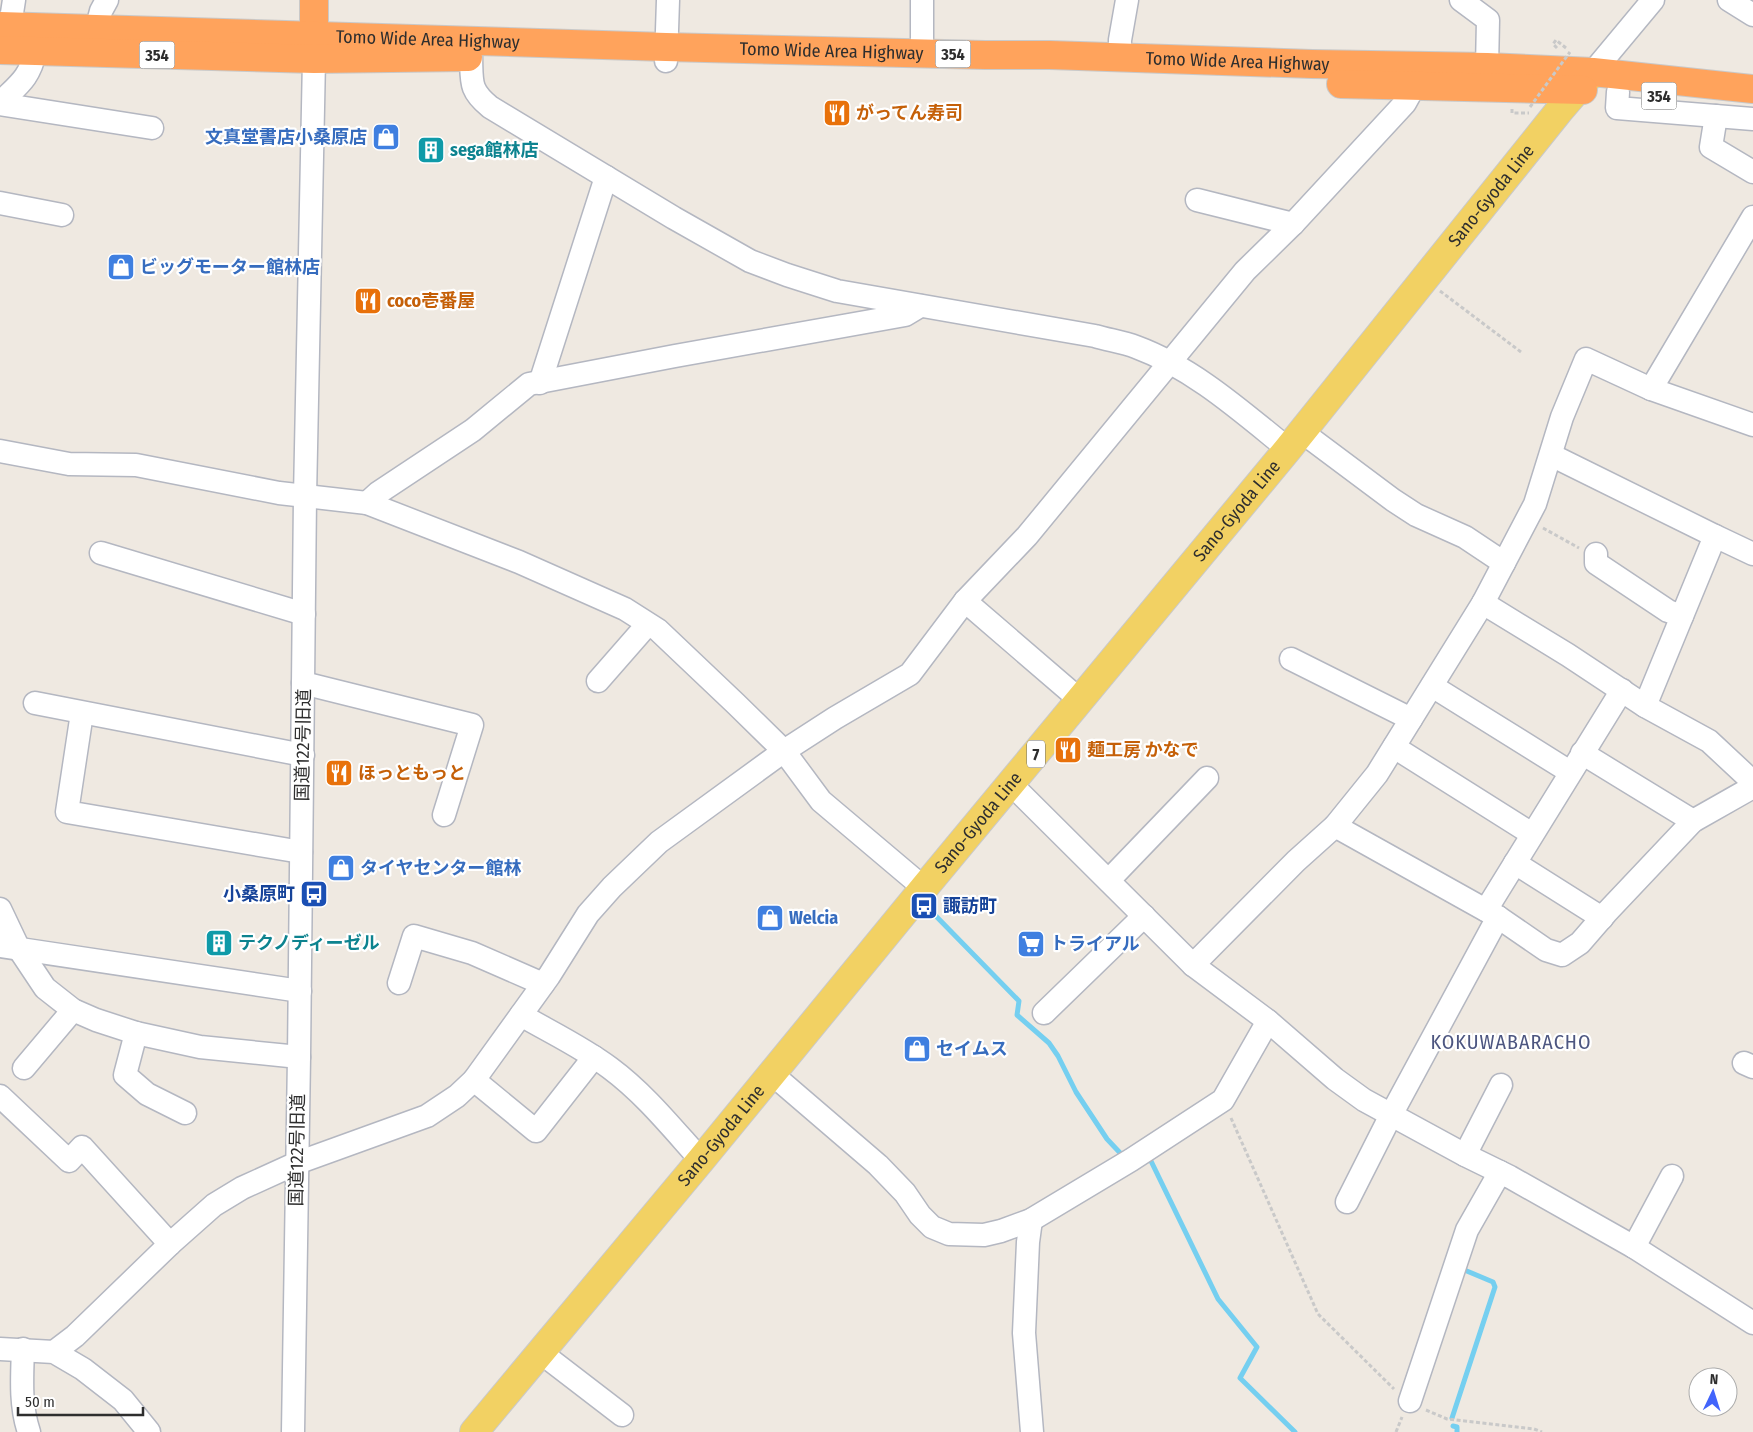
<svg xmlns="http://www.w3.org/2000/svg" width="1753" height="1432" font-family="'Fira Sans Condensed','Noto Sans JP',sans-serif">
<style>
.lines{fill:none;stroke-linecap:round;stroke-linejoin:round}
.stream{stroke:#75cff0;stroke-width:5}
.minor-casing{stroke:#b4b7c1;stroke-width:25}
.major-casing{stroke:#c9c9c9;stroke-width:30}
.highway-casing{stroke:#c9c9c9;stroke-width:30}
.path{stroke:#c9c9c9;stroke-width:3;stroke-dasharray:4 2.5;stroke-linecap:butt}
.minor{stroke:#fff;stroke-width:22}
.major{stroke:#f2d163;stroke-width:28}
.highway{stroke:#ffa35c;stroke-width:28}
.path-bridge{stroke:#c9c9c9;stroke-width:3;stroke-dasharray:4 2.5;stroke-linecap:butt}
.labels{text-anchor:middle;stroke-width:4.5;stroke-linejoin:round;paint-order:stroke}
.shield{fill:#fff;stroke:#6d6d6d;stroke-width:1}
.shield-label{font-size:16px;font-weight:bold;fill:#2e2e2e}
.street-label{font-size:18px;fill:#2e2e2e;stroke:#fff}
.food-label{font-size:18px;font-weight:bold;fill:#c56008;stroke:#fff;text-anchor:start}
.shop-label{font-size:18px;font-weight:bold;fill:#366cbe;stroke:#fff;text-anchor:start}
.culture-label{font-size:18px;font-weight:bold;fill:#0d838f;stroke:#fff;text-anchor:start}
.transit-label{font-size:18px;font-weight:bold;fill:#164399;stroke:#fff;text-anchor:end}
.quarter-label{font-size:20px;letter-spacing:1px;fill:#4d5680;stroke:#fff}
</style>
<rect width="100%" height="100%" fill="#efe9e1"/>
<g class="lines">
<!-- stream -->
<g class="stream">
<polyline points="929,909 1019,1001 1017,1015 1049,1043 1058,1056 1076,1092 1107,1139 1123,1156"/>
<polyline points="1147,1161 1150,1159 1218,1299 1257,1347 1240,1378 1295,1432"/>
<polyline points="1452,1418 1495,1287 1493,1282 1462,1269"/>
<polyline points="1453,1426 1457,1427 1457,1432"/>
</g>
<!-- minor casing -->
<g class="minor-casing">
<g id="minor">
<polyline points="922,0 922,52"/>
<polyline points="1461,0 1488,20 1487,67"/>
<polyline points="1729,0 1753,15"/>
<polyline points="10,26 14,0"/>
<polyline points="96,30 101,11 107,0"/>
<path d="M471 57C472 82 469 90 490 107L674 218 750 261 787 275 837 291 1095 336C1108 340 1123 342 1136 347 1193 368 1241 411 1288 449"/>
<polyline points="1120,57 1120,40 1127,0"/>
<polyline points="666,61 668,0"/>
<polyline points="1593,72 1653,0"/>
<polyline points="1618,92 1617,108 1753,119"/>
<path d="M0 103C18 85 30 78 35 52"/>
<polyline points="0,104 152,128"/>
<polyline points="1716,116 1711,147 1753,172"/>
<polyline points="1197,200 1293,224"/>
<polyline points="0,203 62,215"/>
<polyline points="540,383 606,177"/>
<polyline points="1651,389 1753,217"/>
<polyline points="1302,432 1393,500 1416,515 1465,537 1504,563"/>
<polyline points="0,451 69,464 136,465 279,493 367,503 519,562 625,609 658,630 736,704 784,751 821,801 924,888"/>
<polyline points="1551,455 1715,536 1645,706"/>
<polyline points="367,503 378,493 473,430 529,384 675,356 905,315 920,306"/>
<polyline points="1715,536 1753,554"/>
<polyline points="101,553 304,614"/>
<polyline points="1596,554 1596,563 1668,611 1682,616"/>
<polyline points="965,601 1080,700"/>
<polyline points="1483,603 1568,655 1645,706 1709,741 1753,782"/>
<polyline points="1291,659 1411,719"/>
<polyline points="598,681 647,625"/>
<polyline points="303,683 472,725 444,815"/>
<polyline points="1432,686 1570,772"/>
<polyline points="35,703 303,755"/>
<polyline points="82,713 67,812 301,852"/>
<polyline points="1394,747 1532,834"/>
<polyline points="1582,753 1693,821"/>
<polyline points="1011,784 1193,965 1268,1021 1335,1079 1364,1100 1465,1155 1510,1177 1634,1247 1753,1323"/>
<polyline points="1335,826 1498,917 1546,950 1562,955 1580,943 1606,913 1693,821 1753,787"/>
<polyline points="1515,863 1602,918"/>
<polyline points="1109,880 1207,778"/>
<polyline points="0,909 19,949 45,988 73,1010 96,1020 136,1033 200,1047 299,1057"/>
<polyline points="1486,910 1622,690"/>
<polyline points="0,946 300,991"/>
<polyline points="1193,965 1296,861 1335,826 1377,774 1483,603 1535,504 1562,417 1586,359 1651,389 1753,425"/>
<polyline points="399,983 414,936 472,953 543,984"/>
<polyline points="1044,1013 1144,916"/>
<path d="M521 1015C550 1032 582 1047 610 1068 645 1094 672 1128 701 1160"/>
<polyline points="136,1033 125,1075 147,1094 185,1113"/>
<polyline points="1744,1063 1753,1067"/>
<polyline points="24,1068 73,1010"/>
<polyline points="772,1074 878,1165 905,1193 920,1215 932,1227 949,1234 984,1235 1001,1231 1031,1220 1131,1160 1223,1100 1268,1021"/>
<polyline points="474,1080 536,1131 594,1057"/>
<polyline points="0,1096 69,1161 82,1147 170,1244"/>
<polyline points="1465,1155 1501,1085"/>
<polyline points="1347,1202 1391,1115 1498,917"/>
<polyline points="1031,1220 1028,1242 1024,1333 1032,1432"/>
<polyline points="1634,1247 1672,1176"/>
<polyline points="0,1349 54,1352 83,1369 123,1400 149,1432"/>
<path d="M23 1349C22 1377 20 1406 29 1432"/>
<polyline points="54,1352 75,1336 170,1244 214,1205 242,1188 297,1163 427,1116 457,1096 474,1080 549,976 588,914 612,887 659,842 784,751 835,718 910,674 965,601 1027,536 1245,271 1293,224 1405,103 1415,85"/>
<polyline points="540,1352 622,1415"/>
<polyline points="1410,1401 1467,1230 1500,1172"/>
<polyline points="293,1432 299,1057 305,497 314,59"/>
</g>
</g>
<!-- major casing -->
<g class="major-casing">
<g id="major">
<path id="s1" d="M474 1432 701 1160 924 888 1288 449 1559 111 1590 75"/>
</g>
</g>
<!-- highway casing -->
<g class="highway-casing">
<g id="highway">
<polyline points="314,0 314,52"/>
<path id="s2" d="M0 26 666 47 985 55H1050L1312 64 1487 67 1593 72 1753 89"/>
<polyline points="0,50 314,59 468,57"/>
<polyline points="1341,84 1583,90"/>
</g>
</g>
<!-- path -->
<g class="path">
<polyline points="1557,48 1553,44 1556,40 1566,48"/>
<polyline points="1512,109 1512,113 1529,113"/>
<polyline points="1440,291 1521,352"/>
<polyline points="1543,528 1579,548"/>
<polyline points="1231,1118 1318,1314 1394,1389"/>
<polyline points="1426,1410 1447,1419 1534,1429 1542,1432"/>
<polyline points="1396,1432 1402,1417"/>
</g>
<!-- minor -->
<use href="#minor" class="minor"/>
<!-- major -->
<use href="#major" class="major"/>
<!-- highway -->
<use href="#highway" class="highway"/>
<!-- path-bridge -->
<polyline class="path-bridge" points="1530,107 1570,52"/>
</g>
<!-- icons -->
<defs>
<g id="restaurant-square" transform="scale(1.4375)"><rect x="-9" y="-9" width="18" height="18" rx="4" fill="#e8710a" stroke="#fff"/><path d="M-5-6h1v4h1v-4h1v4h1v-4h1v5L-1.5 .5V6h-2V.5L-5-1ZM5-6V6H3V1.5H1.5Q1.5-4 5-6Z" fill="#fff"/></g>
<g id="shop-square" transform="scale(1.4375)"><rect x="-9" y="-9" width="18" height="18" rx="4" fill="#3f7fe0" stroke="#fff"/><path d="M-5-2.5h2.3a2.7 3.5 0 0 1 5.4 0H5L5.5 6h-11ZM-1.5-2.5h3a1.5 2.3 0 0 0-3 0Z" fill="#fff"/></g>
<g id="building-square" transform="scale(1.4375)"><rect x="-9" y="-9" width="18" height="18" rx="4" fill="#0f9aa8" stroke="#fff"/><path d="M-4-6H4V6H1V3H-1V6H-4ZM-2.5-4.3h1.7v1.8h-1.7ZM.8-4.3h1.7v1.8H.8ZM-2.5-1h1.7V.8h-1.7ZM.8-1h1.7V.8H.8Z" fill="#fff"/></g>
<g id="bus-square" transform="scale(1.4375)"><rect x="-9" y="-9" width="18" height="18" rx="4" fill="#1a4fb4" stroke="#fff"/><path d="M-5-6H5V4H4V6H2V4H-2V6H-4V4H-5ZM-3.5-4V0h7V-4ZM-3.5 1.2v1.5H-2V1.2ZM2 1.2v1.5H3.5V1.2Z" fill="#fff"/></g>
<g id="supermarket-square" transform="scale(1.4375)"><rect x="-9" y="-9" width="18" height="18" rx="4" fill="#3f7fe0" stroke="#fff"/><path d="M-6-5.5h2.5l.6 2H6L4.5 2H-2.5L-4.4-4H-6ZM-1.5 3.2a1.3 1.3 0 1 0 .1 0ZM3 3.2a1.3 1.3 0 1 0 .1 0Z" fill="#fff"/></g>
</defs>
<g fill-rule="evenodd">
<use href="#restaurant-square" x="837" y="113"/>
<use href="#shop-square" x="386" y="137"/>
<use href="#building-square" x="431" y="150"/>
<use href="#shop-square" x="121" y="267"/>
<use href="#restaurant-square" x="368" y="301"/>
<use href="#restaurant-square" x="1068" y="750"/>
<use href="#restaurant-square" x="339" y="773"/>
<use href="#shop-square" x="341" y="868"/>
<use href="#bus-square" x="314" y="894"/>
<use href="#bus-square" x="924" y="906"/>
<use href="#shop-square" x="770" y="918"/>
<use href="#building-square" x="219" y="943"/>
<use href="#supermarket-square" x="1031" y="944"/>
<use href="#shop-square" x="917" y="1049"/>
</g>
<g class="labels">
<!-- shield labels -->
<g class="shield">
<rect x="935.5" y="40.5" width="35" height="27" rx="4"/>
<rect x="139.5" y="41.5" width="35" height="27" rx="4"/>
<rect x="1641.5" y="82.5" width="35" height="27" rx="4"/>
<rect x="1027" y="740.5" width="18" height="27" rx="4"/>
</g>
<g class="shield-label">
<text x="953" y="60">354</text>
<text x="157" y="61">354</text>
<text x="1659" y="102">354</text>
<text x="1036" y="760">7</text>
</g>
<!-- street labels -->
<g class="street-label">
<text dy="6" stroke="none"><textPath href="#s2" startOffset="428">Tomo Wide Area Highway</textPath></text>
<text dy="6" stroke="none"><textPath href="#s2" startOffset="832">Tomo Wide Area Highway</textPath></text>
<text dy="6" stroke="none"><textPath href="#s2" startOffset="1238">Tomo Wide Area Highway</textPath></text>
<text dy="6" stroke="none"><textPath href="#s1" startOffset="1601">Sano-Gyoda Line</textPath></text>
<text dy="6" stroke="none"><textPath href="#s1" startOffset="1196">Sano-Gyoda Line</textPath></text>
<text transform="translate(303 745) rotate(-89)" y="6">国道122号旧道</text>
<text dy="6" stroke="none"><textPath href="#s1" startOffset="791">Sano-Gyoda Line</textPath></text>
<text dy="6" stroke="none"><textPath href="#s1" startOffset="386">Sano-Gyoda Line</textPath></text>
<text transform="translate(297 1150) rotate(-89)" y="6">国道122号旧道</text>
</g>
<!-- food labels -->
<g class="food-label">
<text x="856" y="119">がってん寿司</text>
<text x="387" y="307">coco壱番屋</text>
<text x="1087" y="756">麺工房 かなで</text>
<text x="358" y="779">ほっともっと</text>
</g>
<!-- shop labels -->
<g class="shop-label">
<text x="367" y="143" text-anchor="end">文真堂書店小桑原店</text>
<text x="140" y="273">ビッグモーター館林店</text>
<text x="360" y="874">タイヤセンター館林</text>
<text x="789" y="924">Welcia</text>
<text x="1050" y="950">トライアル</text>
<text x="936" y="1055">セイムス</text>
</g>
<!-- culture labels -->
<g class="culture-label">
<text x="450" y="156">sega館林店</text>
<text x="238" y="949">テクノディーゼル</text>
</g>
<!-- transit labels -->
<g class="transit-label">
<text x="295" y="900">小桑原町</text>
<text x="943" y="912" text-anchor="start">諏訪町</text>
</g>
<!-- quarter labels -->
<g class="quarter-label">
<text x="1511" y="1049">KOKUWABARACHO</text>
</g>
</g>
<!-- north arrow -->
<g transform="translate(1713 1392) rotate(4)"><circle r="24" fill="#ffffff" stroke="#ababab"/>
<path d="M0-4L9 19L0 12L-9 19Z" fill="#4264fb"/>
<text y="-8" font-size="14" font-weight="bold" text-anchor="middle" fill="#2e2e2e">N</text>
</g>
<!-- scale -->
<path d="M18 1407v8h125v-8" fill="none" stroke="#2e2e2e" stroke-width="2.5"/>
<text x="25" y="1407" font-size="15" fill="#2e2e2e" stroke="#ffffff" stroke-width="4" paint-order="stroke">50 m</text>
</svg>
